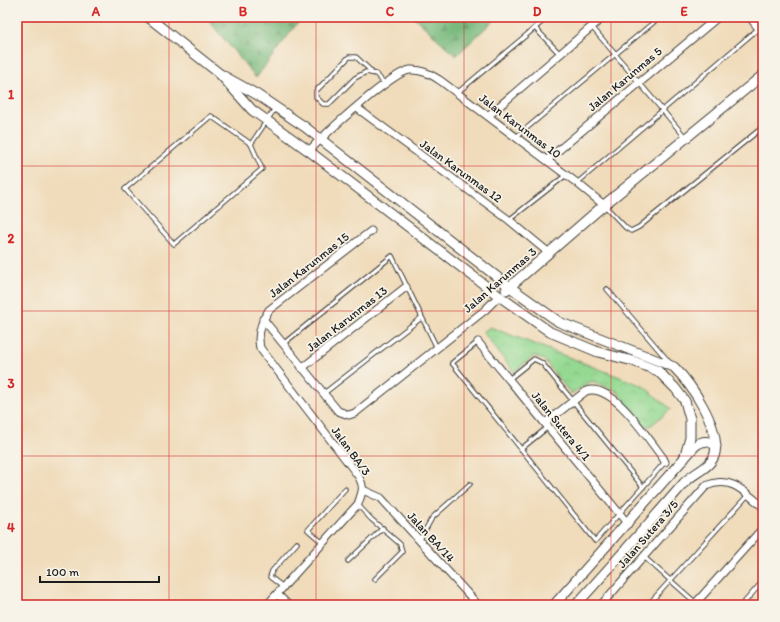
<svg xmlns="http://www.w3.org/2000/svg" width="780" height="622" font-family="Itim,sans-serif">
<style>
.forest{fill:url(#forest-firs);stroke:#4a6a4c}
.park{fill:url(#park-crowns);stroke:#587a57}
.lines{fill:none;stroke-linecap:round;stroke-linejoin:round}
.service-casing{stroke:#3c3934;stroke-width:5.5}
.minor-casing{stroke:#3c3934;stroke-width:9}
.tertiary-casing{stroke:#3c3934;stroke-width:11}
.service{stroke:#fff;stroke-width:3.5}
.minor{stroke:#fff;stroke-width:7}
.tertiary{stroke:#fff;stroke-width:9}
.grid{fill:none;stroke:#d62828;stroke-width:1;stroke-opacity:0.55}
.labels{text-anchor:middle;stroke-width:3.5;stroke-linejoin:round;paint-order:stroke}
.street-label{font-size:12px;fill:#1c1c1c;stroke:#f7f3e8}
.neatline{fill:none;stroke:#d62828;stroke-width:1.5}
.grid-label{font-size:13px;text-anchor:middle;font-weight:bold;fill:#d62828}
</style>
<defs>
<pattern id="forest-firs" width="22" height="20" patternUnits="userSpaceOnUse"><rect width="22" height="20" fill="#77b97c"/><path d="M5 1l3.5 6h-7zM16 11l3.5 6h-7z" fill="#669e6b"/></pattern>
<pattern id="park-crowns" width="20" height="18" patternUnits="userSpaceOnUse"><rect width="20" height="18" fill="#94d992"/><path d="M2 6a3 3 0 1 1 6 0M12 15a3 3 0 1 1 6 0" fill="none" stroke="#7fba7d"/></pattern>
</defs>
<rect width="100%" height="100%" fill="#f7f3e8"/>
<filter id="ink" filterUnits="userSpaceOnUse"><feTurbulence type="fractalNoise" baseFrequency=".025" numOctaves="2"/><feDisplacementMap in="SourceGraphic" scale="8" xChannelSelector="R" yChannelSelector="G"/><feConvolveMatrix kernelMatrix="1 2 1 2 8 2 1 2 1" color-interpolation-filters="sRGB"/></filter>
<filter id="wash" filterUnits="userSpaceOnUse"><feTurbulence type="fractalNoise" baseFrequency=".012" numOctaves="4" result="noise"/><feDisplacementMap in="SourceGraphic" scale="16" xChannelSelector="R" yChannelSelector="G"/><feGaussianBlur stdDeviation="0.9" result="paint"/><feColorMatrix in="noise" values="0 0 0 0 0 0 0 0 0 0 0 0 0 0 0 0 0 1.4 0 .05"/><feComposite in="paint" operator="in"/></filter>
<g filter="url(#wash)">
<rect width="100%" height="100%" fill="#f0dbba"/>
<!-- forest -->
<g class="forest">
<polygon points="206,17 302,17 256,78"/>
<polygon points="414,17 497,17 456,56"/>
</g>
<!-- park -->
<polygon class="park" points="490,327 643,386 671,409 650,426 644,426 617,391 592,381 571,394 544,360 534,356 514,372 483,332"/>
</g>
<g filter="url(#ink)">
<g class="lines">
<!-- service casing -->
<g class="service-casing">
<g id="service">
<polyline points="592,27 686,138"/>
<polyline points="535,28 560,54"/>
<polyline points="371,71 356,57 349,57 316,91 316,97 323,104 329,104 355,78 366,72 376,74 385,84"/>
<polyline points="457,93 548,17"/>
<polygon points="211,116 251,144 262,169 174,244 125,189"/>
<polyline points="516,137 660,17"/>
<polyline points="251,144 276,107"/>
<polyline points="577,183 759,28"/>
<polyline points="605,206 626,228 631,231 639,227 763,127"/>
<polyline points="509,220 566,175"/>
<polyline points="607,289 670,363"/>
<polyline points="478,342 452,363 595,541 665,462"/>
<polyline points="283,344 392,256 437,348"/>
<polyline points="509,379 534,359 542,363 643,487"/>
<polyline points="323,394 421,318"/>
<polyline points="521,449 548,427"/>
<polyline points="358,505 371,519 400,544 402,552 375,579"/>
<polyline points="419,541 432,518 470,484"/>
<polyline points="323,543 308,530 345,489"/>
<polyline points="644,557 696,603"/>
<polyline points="348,561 383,528"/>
<polyline points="283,587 270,577 272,571 297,543"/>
<polyline points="648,605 748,495"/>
<polyline points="742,605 763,581"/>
</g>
</g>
<!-- minor casing -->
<g class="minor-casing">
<g id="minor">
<polyline points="750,17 763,34"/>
<polyline points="357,108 509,220 549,253"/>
<polyline points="488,116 603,17"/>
<path d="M309 151C324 135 392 72 410 70 422 69 432 75 441 81L577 183 604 205"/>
<polyline points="547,160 718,17"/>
<polyline points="263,319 338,411 349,415 355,413 485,310 499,296"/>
<polyline points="478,342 628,524"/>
<polyline points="302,368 406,287"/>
<path d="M545 423 586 391C613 382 648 439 663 458L665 462"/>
<polyline points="363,490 381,498 478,605"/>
<polyline points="277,594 288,605"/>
<path d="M267 605 358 504C363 490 365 487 357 474L260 348C257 334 261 322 269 310L371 231"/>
<path d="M601 605 706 486C731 475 745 492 763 507"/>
<polyline points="694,605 763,528"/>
</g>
</g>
<!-- tertiary casing -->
<g class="tertiary-casing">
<g id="tertiary">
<polyline points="148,17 220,74 252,110 309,151 499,296 550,332 598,352 633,361 658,371 675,388 685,401 690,419 690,438 684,459"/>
<path d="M220 74 256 94 305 127 510 287 559 322 674 367C692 385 720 427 715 453 712 468 692 473 683 484 648 525 612 565 576 605"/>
<polyline points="506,290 604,205 763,75"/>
<path d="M554 605 695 446C703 440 708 440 716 446"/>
</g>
</g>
<!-- service -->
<use href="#service" class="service"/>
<!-- minor -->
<use href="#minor" class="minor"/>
<!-- tertiary -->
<use href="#tertiary" class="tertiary"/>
</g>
</g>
<!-- grid -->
<path class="grid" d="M169 17V605M316 17V605M464 17V605M611 17V605M17 166H763M17 311H763M17 456H763"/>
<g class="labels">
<!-- street labels -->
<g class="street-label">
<text transform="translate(625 79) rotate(-40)" y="4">Jalan Karunmas 5</text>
<text transform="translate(520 126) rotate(37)" y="4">Jalan Karunmas 10</text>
<text transform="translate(461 171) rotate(36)" y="4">Jalan Karunmas 12</text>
<text transform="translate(309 265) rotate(-38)" y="4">Jalan Karunmas 15</text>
<text transform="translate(500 280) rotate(-41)" y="4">Jalan Karunmas 3</text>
<text transform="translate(347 319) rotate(-38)" y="4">Jalan Karunmas 13</text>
<text transform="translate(561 426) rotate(51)" y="4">Jalan Sutera 4/1</text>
<text transform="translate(351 451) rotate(54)" y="4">Jalan BA/3</text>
<text transform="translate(648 534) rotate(-49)" y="4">Jalan Sutera 3/5</text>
<text transform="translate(431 537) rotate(48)" y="4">Jalan BA/14</text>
</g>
</g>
<!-- margin -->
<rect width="780" height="622" fill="none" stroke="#f7f3e8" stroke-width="44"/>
<!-- scale -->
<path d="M40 576v6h119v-6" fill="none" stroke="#1c1c1c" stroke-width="2"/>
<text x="46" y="576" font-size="12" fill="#1c1c1c" stroke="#f7f3e8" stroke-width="3" paint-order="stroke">100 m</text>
<rect x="22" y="22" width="736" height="578" class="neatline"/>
<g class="grid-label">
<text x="96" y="16">A</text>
<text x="243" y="16">B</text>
<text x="390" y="16">C</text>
<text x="537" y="16">D</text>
<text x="684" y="16">E</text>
<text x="11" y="99">1</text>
<text x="11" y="243">2</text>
<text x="11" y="388">3</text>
<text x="11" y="532">4</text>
</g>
</svg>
